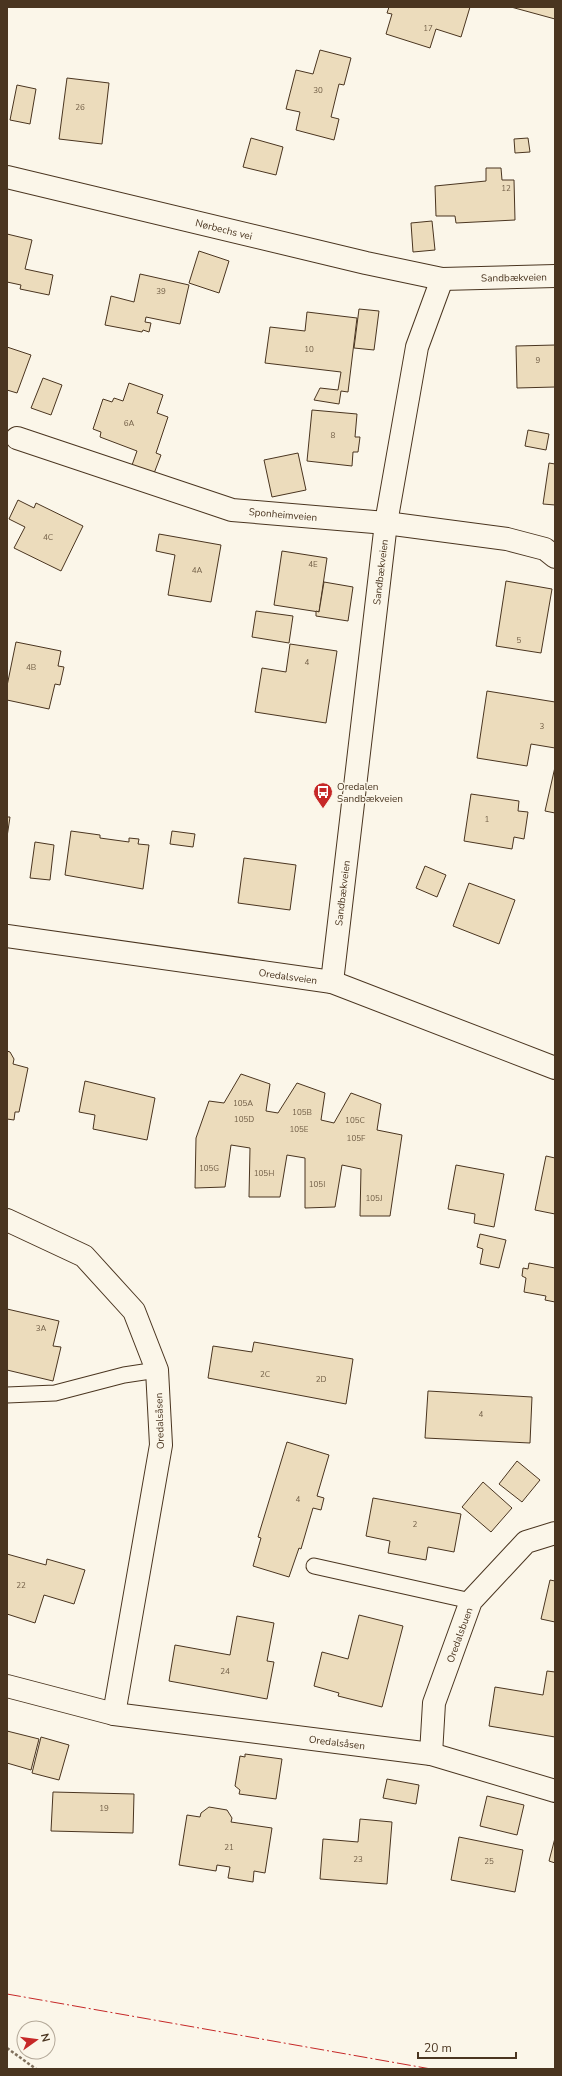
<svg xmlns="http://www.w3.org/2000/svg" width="562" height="2076" font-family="'Nunito Sans',sans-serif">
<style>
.building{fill:#ecdcbc;stroke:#4a3520}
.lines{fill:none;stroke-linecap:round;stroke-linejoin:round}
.service-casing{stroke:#4a3520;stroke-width:17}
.minor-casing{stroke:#4a3520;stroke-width:24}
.path{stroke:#7f6f5c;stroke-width:2.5;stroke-dasharray:3 2;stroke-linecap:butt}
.service{stroke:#fbf6e9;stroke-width:15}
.minor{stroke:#fbf6e9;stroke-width:22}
.power{stroke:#c62828;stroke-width:1;stroke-dasharray:14 3 2 3;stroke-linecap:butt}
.labels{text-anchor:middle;stroke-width:3;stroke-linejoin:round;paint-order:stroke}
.number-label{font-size:8px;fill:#725f47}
.street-label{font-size:10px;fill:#4a3520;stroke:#fbf6e9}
.poi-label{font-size:10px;fill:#4a3520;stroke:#fbf6e9;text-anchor:start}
</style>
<rect width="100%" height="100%" fill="#fbf6e9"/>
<!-- building -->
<g class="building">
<polygon points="389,7 470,7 461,37 436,29 430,48 386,34 392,14 387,13"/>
<polygon points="511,7 555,7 555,19"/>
<polygon points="320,50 351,58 344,85 339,84 331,117 339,119 334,140 296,130 300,112 286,109 296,70 313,74"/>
<polygon points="67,78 109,83 102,144 59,139"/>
<polygon points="17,85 36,89 30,124 10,120"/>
<polygon points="251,138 283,147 276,175 243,167"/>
<polygon points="528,138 530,152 515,153 514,139"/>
<polygon points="486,168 501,168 502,180 514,180 515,220 456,223 455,216 436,216 435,186 486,181"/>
<polygon points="432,221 435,250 413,252 411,223"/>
<polygon points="7,234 32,240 25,269 53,275 49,295 20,289 21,285 7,282"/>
<polygon points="199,251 229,261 219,293 189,283"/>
<polygon points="140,274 189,285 180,324 146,317 145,322 151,323 149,332 143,330 142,332 105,325 111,296 134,302"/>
<polygon points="359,309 379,311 374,350 354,348"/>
<polygon points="307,312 357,318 348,392 341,391 339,404 314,400 320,388 338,390 341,372 265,363 270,327 305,331"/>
<polygon points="555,345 555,387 517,388 516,346"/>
<polygon points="7,347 31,355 17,393 7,390"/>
<polygon points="43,378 62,385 51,415 31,408"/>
<polygon points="129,383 163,395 157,413 168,417 156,453 161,455 153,476 131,468 137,451 100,437 101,432 93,429 103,399 112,402 114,398 123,401"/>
<polygon points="312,410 357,414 355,437 360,437 358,452 353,452 352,466 307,461"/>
<polygon points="528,430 549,434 546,450 525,446"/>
<polygon points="298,453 306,490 272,497 264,460"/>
<polygon points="549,463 555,464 555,505 543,504"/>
<polygon points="18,500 34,508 36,503 83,526 61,571 14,548 25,527 9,519"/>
<polygon points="159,534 221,545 211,602 168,595 175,555 156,551"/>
<polygon points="282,551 327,558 319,612 274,605"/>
<polygon points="506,581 552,589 541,653 496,646"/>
<polygon points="324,582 353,587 348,621 316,616 316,611 319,612"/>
<polygon points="256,611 293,616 289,643 252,637"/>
<polygon points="16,642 61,651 58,666 64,667 60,685 55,684 49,709 7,700 7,686"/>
<polygon points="290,644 337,651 326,723 255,712 262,668 286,672"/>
<polygon points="487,691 555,702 555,748 531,744 527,766 477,758"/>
<polygon points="555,767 555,813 545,811"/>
<polygon points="471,794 519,801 518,811 528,812 524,839 514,837 512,849 464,841"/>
<polygon points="7,817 10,817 7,837"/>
<polygon points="71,831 100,835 100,838 129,842 129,838 139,839 138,844 149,845 143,889 65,875"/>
<polygon points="172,831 195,834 193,847 170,844"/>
<polygon points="35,842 54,845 50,880 30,878"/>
<polygon points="244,858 296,865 290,910 238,903"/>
<polygon points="425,866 446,875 437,897 416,888"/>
<polygon points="469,883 515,900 499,944 453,926"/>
<polygon points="7,1051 10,1052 14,1059 13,1064 28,1068 19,1112 15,1112 14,1120 7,1119"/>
<polygon points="241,1074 270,1084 266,1111 278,1113 297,1083 325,1093 321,1120 334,1123 351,1093 381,1104 377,1130 402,1135 390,1216 360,1216 361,1169 342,1165 335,1207 305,1208 305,1158 287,1155 280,1197 249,1197 250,1148 231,1145 225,1187 195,1188 196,1138 209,1101 224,1103"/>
<polygon points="85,1081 155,1098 147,1140 93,1129 95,1115 79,1112"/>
<polygon points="546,1156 555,1158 555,1214 535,1210"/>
<polygon points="456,1165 504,1174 494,1227 474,1223 475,1214 448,1209"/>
<polygon points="480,1234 506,1240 499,1268 480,1264 483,1249 477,1247"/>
<polygon points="529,1263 555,1268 555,1302 545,1300 546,1296 524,1292 526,1278 522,1276 523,1268 528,1269"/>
<polygon points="7,1309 59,1321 53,1346 61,1347 53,1381 7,1370"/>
<polygon points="254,1342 353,1359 346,1404 208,1378 213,1346 252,1352"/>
<polygon points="428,1391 532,1397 530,1443 425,1438"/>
<polygon points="287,1442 329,1455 317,1496 324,1498 321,1510 313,1508 301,1549 299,1548 289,1577 253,1566 261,1538 258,1537"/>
<polygon points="517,1461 540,1480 522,1502 499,1484"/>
<polygon points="483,1482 512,1508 491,1532 462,1507"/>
<polygon points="373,1498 461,1514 454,1552 428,1547 426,1560 388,1553 390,1541 366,1536"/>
<polygon points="7,1554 46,1565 47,1559 85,1570 74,1604 44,1595 35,1623 7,1614 7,1616"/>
<polygon points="550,1580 555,1581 555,1622 541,1619"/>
<polygon points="359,1615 403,1626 382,1707 338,1696 339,1693 314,1686 322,1652 348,1659"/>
<polygon points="237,1616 274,1623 267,1661 274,1662 267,1699 169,1681 175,1645 230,1655"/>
<polygon points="547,1671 555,1672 555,1737 489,1726 495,1687 543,1695"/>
<polygon points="7,1731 39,1739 31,1770 7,1763"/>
<polygon points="41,1737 69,1745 59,1780 32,1773"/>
<polygon points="245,1754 282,1759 276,1799 239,1794 240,1790 235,1786 240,1756 245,1757"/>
<polygon points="387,1779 419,1785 416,1804 383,1798"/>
<polygon points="53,1792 134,1794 133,1833 51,1831"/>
<polygon points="487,1796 524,1805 517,1835 480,1826"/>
<polygon points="209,1807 227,1810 232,1818 231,1822 272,1828 265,1873 254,1871 253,1882 228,1878 230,1867 217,1865 216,1871 179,1865 187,1815 200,1817 201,1813"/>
<polygon points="360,1819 392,1822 387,1884 320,1879 323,1839 358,1842"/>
<polygon points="459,1837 523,1850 515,1892 451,1880"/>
<polygon points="555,1838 555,1863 549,1861"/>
</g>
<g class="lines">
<!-- service casing -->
<g class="service-casing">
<g id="service">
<polyline points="7,1395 55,1393 124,1375 157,1370"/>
<polyline points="314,1566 471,1601"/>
</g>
</g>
<!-- minor casing -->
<g class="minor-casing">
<g id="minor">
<polyline points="7,177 366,263 442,279 555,276"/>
<polyline points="17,438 232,510 386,523 507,539 545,549 555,557"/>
<polyline points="7,936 332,982 555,1068"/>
<polyline points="332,982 386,523 417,347 442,279"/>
<polyline points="7,1220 84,1256 134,1311 157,1370 161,1445 114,1714"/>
<polyline points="7,1686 114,1714 431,1754 555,1791"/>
<polyline points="431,1754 434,1703 471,1601 526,1542 555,1533"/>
</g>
</g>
<!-- path -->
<polyline class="path" points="7,2048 36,2069"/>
<!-- service -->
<use href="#service" class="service"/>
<!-- minor -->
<use href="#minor" class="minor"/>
<!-- power -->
<polyline class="power" points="7,1994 431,2069"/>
</g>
<!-- icons -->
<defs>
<g id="bus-pin" transform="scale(1)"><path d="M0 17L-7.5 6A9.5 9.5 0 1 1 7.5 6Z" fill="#c62828" stroke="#fbf6e9"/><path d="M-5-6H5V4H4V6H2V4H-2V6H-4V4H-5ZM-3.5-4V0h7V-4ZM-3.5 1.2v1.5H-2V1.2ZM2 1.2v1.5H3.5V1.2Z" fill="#fff"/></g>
</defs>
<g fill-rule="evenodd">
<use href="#bus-pin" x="323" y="792"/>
</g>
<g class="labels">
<!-- number labels -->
<g class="number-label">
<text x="428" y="31">17</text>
<text x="318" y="93">30</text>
<text x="80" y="110">26</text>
<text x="506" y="191">12</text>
<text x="161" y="294">39</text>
<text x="309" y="352">10</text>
<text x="538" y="363">9</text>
<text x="129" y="426">6A</text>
<text x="333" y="438">8</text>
<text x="48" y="540">4C</text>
<text x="313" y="567">4E</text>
<text x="197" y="573">4A</text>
<text x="519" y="643">5</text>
<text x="307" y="665">4</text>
<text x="31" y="670">4B</text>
<text x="542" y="729">3</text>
<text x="487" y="822">1</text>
<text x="243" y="1106">105A</text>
<text x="302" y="1115">105B</text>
<text x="244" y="1122">105D</text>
<text x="355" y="1123">105C</text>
<text x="299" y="1132">105E</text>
<text x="356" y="1141">105F</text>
<text x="209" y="1171">105G</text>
<text x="264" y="1176">105H</text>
<text x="317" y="1187">105I</text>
<text x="374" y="1201">105J</text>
<text x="41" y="1331">3A</text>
<text x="265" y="1377">2C</text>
<text x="321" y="1382">2D</text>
<text x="481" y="1417">4</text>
<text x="298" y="1502">4</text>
<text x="415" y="1527">2</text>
<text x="21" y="1588">22</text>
<text x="225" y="1674">24</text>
<text x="104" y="1811">19</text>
<text x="229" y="1850">21</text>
<text x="358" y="1862">23</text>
<text x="489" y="1864">25</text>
</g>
<!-- street labels -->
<g class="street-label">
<text transform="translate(224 229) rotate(14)" y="4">Nørbechs vei</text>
<text transform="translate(514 277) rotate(-1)" y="4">Sandbækveien</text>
<text transform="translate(283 514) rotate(5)" y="4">Sponheimveien</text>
<text transform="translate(380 572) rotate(-83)" y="4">Sandbækveien</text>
<text transform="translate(342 893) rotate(-83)" y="4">Sandbækveien</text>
<text transform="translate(288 976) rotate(8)" y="4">Oredalsveien</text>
<text transform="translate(159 1421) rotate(-92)" y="4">Oredalsåsen</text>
<text transform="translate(459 1635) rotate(-70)" y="4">Oredalsbuen</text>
<text transform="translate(337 1742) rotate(7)" y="4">Oredalsåsen</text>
</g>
<!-- poi labels -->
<g class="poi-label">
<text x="337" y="790">Oredalen<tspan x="337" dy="12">Sandbækveien</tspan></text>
</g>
</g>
<!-- border -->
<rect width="562" height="2076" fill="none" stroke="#4a3520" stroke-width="16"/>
<!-- north arrow -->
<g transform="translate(36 2040) rotate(76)"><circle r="19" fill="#fbf6e9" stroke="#b4a999"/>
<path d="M0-3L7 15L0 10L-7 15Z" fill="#c62828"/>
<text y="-6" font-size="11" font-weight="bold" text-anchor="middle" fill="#4a3520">N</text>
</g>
<!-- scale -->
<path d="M418 2052v6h98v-6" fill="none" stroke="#4a3520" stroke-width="2"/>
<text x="424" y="2052" font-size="12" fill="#4a3520" stroke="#fbf6e9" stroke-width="3" paint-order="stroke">20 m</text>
</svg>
